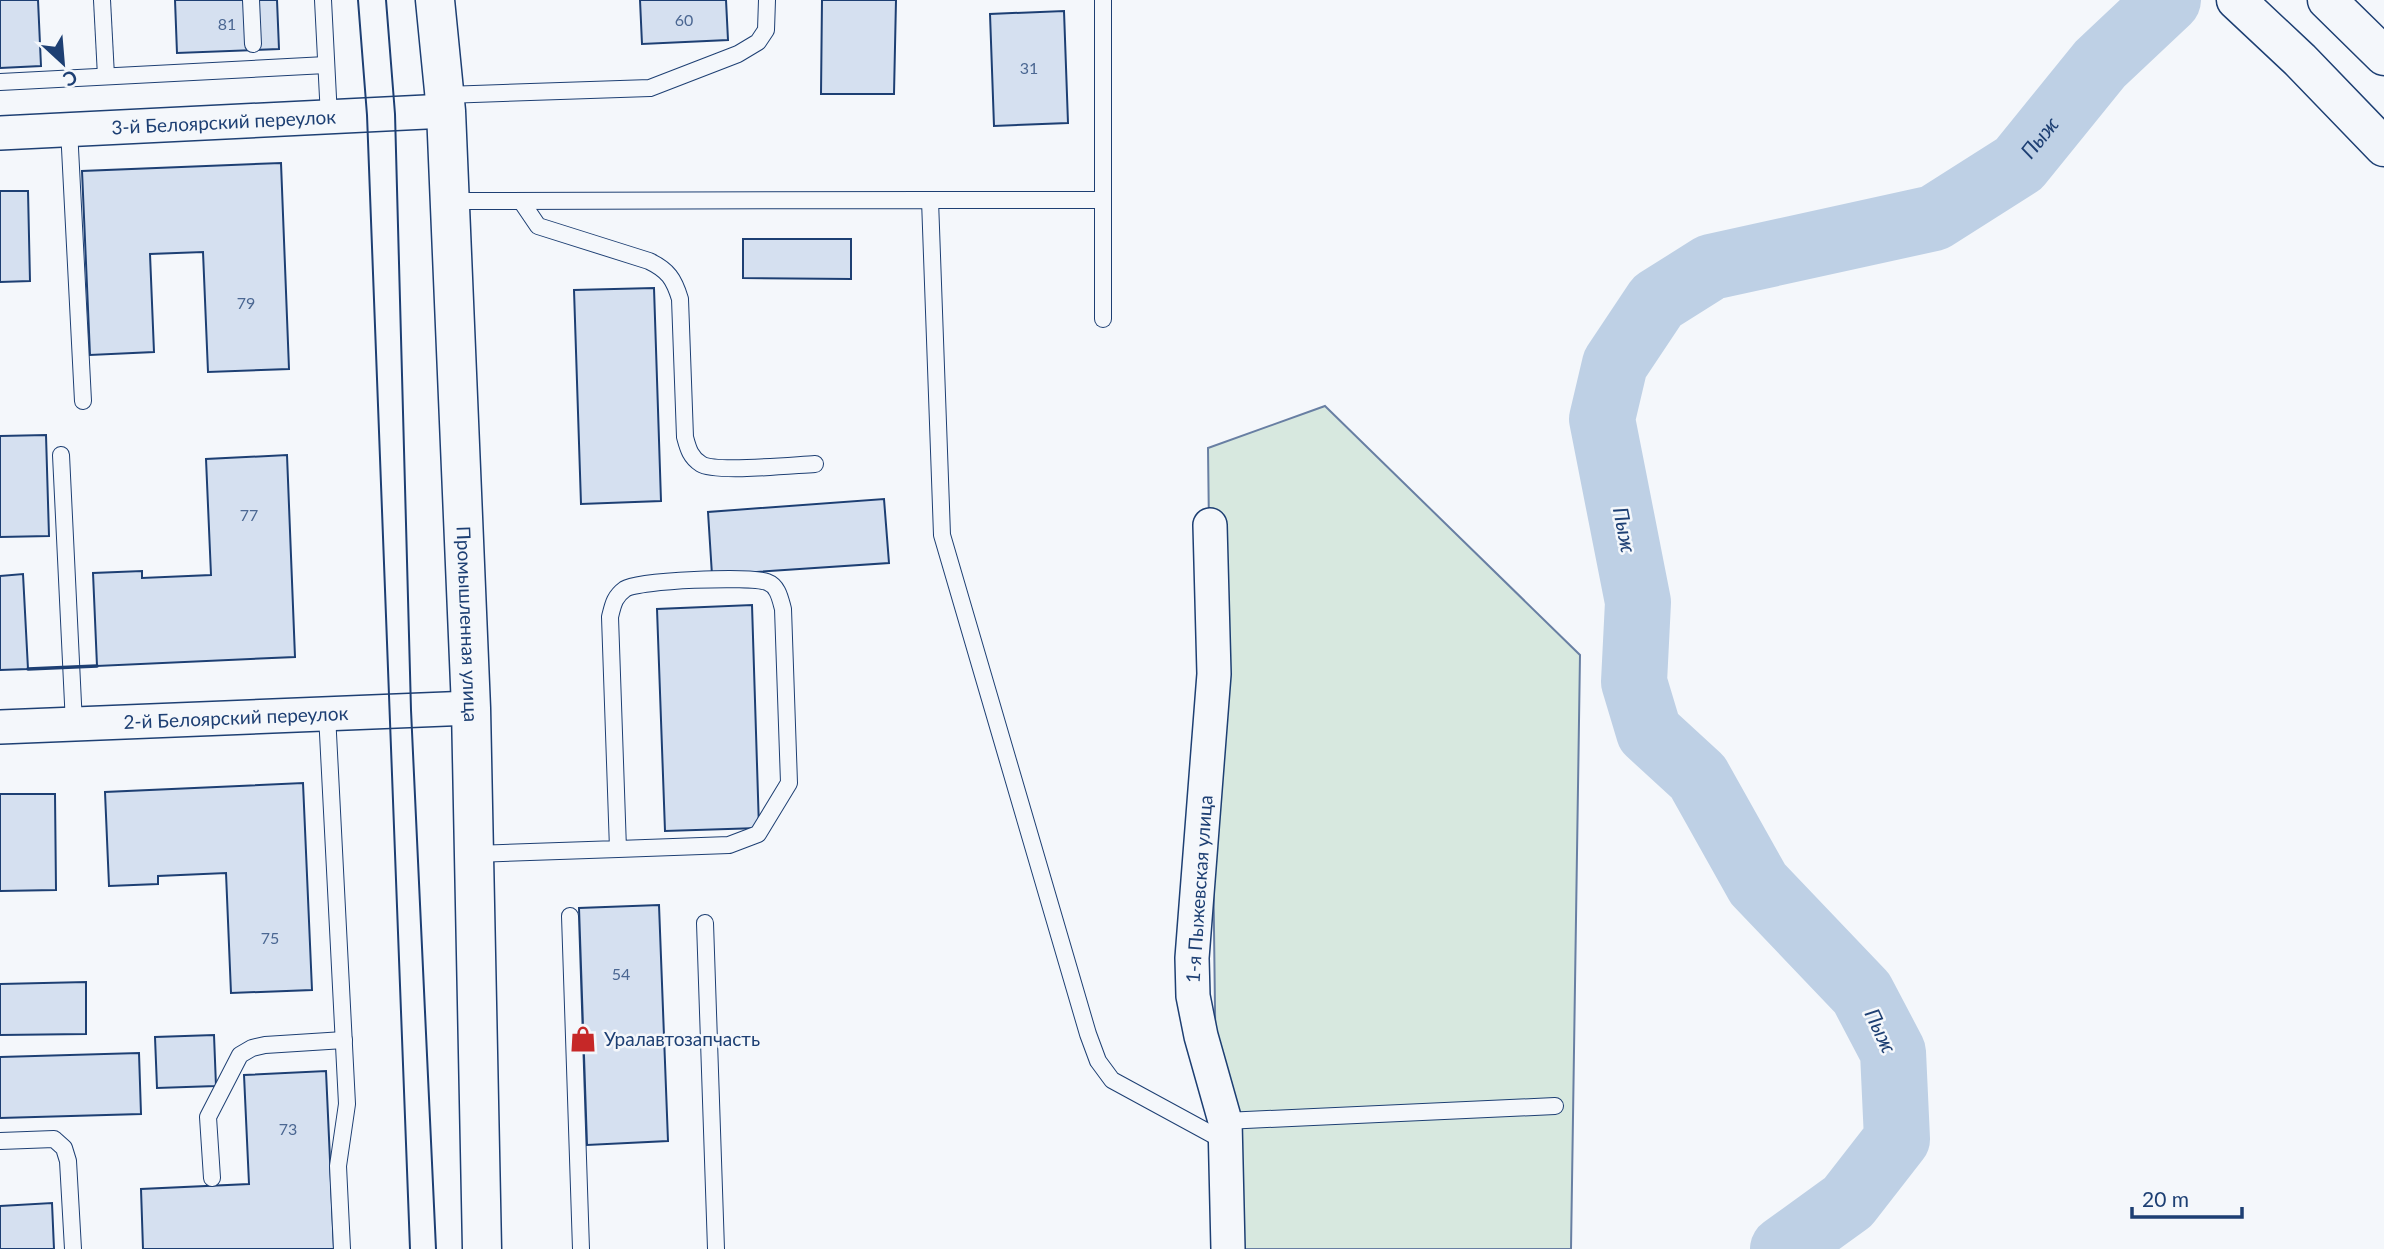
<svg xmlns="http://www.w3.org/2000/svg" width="2384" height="1249" font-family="Lato,sans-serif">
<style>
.green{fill:#d7e8df;stroke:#687fa3;stroke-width:2}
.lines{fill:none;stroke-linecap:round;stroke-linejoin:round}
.river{stroke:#bed0e5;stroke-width:66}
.building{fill:#d5e0f0;stroke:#1d3f73;stroke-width:2}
.lane-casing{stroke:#1d3f73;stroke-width:18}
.street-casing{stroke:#1d3f73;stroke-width:36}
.secondary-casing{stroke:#1d3f73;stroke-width:41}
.highway-casing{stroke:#1d3f73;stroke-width:41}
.lane{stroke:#f4f7fb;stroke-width:16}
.street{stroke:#f4f7fb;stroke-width:33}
.secondary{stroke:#f4f7fb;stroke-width:38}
.highway{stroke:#f4f7fb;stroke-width:38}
.tram{stroke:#1d3f73;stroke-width:2}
.wall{stroke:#1d3f73;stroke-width:3.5}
.labels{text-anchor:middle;stroke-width:5;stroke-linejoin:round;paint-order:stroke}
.number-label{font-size:16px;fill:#4b6792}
.street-label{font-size:19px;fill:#1d3f73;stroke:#f4f7fb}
.poi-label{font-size:19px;fill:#1d3f73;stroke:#f4f7fb;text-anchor:start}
.water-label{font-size:21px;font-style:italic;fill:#1d3f73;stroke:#f4f7fb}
</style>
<rect width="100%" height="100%" fill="#f4f7fb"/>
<!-- green -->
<polygon class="green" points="1325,406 1580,655 1571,1249 1218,1249 1208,448"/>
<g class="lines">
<!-- river -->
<path class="river" id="s1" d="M1783 1249 1848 1202 1897 1139 1893 1052 1862 993 1758 884 1698 777 1649 732 1634 682 1638 602 1602 419 1615 364 1657 301 1711 267 1934 218 2019 164 2100 64 2168 0"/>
</g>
<!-- building -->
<g class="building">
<polygon points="0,0 38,0 41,66 0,68"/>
<polygon points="175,0 277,0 279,49 177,53"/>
<polygon points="640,0 726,0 728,40 642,44"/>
<polygon points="822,0 896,0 894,94 821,94"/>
<polygon points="1064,11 1068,123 994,126 990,14"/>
<polygon points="281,163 289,369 208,372 203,252 150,254 154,352 90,355 82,171"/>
<polygon points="0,191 28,191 30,281 0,282"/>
<polygon points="743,239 851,239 851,279 743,278"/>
<polygon points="654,288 661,501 581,504 574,290"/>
<polygon points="46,435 49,536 0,537 0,436"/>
<polygon points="287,455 295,657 97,666 93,573 142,571 142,578 211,575 206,459"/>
<polygon points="884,499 889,563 712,575 708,512"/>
<polygon points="23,574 28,669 0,670 0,576"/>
<polygon points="752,605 759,828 665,831 657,609"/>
<polygon points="303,783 312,990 231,993 226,873 158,876 158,884 109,886 105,792"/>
<polygon points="0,794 55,794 56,890 0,891"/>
<polygon points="659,905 668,1141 587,1145 579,908"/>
<polygon points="86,982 86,1034 0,1035 0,984"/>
<polygon points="214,1035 216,1086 157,1088 155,1037"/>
<polygon points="139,1053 141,1114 0,1118 0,1057"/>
<polygon points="326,1071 334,1249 143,1249 141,1189 249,1184 244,1075"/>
<polygon points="52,1203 54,1249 0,1249 0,1206"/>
</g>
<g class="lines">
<!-- lane casing -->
<g class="lane-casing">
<g id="lane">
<polyline points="102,0 106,76"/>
<polyline points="251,0 253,44"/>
<polyline points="323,0 329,117"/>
<polyline points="0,82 326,65"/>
<polyline points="445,95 650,88 738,54 758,42 766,30 767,0"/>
<polyline points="69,129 83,401"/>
<polyline points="930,200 1103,200 1103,0"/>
<polyline points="451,201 930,200 942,535 1088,1034 1098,1061 1112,1080 1226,1142"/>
<path d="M521 201 538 226 649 261C668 270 674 279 680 299L685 437C688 448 690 457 701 464 715 473 794 465 815 464"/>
<polyline points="1103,319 1103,200"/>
<polyline points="61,455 74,724"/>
<polyline points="327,714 347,1104 338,1166 342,1249"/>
<path d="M474 854 618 849 610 617C613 605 614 597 625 589 638 580 750 576 767 582 778 586 780 598 783 609L789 783 758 834 729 845 618 849"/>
<polyline points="570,916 581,1249"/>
<polyline points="705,923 716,1249"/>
<polyline points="1225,1121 1555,1106"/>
<polyline points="0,1141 54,1139 64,1148 68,1161 73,1249"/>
<polyline points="212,1178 208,1117 240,1055 252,1048 265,1045 344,1040"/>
</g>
</g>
<!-- street casing -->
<g class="street-casing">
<g id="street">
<path id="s2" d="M0 133 446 111"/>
<polyline points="1210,525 1214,674 1192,958 1193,996 1201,1036 1225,1121 1228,1249"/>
<path id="s3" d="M0 727 471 708"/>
</g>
</g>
<!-- secondary casing -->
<g class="secondary-casing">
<g id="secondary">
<path id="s4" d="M435 0 446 111 471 708 482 1249"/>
</g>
</g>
<!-- highway casing -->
<g class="highway-casing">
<g id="highway">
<polyline points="2236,0 2300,60 2384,147"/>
<polyline points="2327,0 2384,56"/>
</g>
</g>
<!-- lane -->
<use href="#lane" class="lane"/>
<!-- street -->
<use href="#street" class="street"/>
<!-- secondary -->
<use href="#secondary" class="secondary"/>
<!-- highway -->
<use href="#highway" class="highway"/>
<!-- tram -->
<g class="tram">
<polyline points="358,0 367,115 410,1249"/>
<polyline points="386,0 395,114 411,710 436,1249"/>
</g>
<!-- wall -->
<polyline class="wall" points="28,669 97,666"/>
</g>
<!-- icons -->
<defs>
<g id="shop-bare" transform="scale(2.1)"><path d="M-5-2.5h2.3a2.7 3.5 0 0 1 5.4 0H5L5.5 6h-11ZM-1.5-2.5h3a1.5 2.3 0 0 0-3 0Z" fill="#c62828" stroke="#f4f7fb" stroke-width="2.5" paint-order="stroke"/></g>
</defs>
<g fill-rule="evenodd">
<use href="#shop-bare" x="583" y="1039"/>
</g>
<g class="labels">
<!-- number labels -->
<g class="number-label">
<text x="684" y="26">60</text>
<text x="227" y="30">81</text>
<text x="1029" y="74">31</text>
<text x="246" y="309">79</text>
<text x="249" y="521">77</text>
<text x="270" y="944">75</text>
<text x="621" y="980">54</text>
<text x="288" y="1135">73</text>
</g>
<!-- street labels -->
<g class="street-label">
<text dy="7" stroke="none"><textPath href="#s2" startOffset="224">3-й Белоярский переулок</textPath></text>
<text dy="7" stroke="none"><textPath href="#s4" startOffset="625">Промышленная улица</textPath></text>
<text dy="7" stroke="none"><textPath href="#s3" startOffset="236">2-й Белоярский переулок</textPath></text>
<text transform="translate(1199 889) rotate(-86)" y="7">1-я Пыжевская улица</text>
</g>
<!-- poi labels -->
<g class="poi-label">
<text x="604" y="1046">Уралавтозапчасть</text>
</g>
<!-- water labels -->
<g class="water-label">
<text dy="7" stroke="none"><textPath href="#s1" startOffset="1531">Пыж</textPath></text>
<text transform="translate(1624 530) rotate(79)" y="7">Пыж</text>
<text transform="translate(1880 1031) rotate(65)" y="7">Пыж</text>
</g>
</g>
<!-- north arrow -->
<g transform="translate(63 63) rotate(154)" stroke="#f4f7fb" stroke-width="5" paint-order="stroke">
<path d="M0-5L12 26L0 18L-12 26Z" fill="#1d3f73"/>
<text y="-10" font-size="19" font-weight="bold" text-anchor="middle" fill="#1d3f73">С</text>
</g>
<!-- scale -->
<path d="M2132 1207v10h110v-10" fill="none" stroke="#1d3f73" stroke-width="3.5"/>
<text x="2142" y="1207" font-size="21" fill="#1d3f73" stroke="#f4f7fb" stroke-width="5" paint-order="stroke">20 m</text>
</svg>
